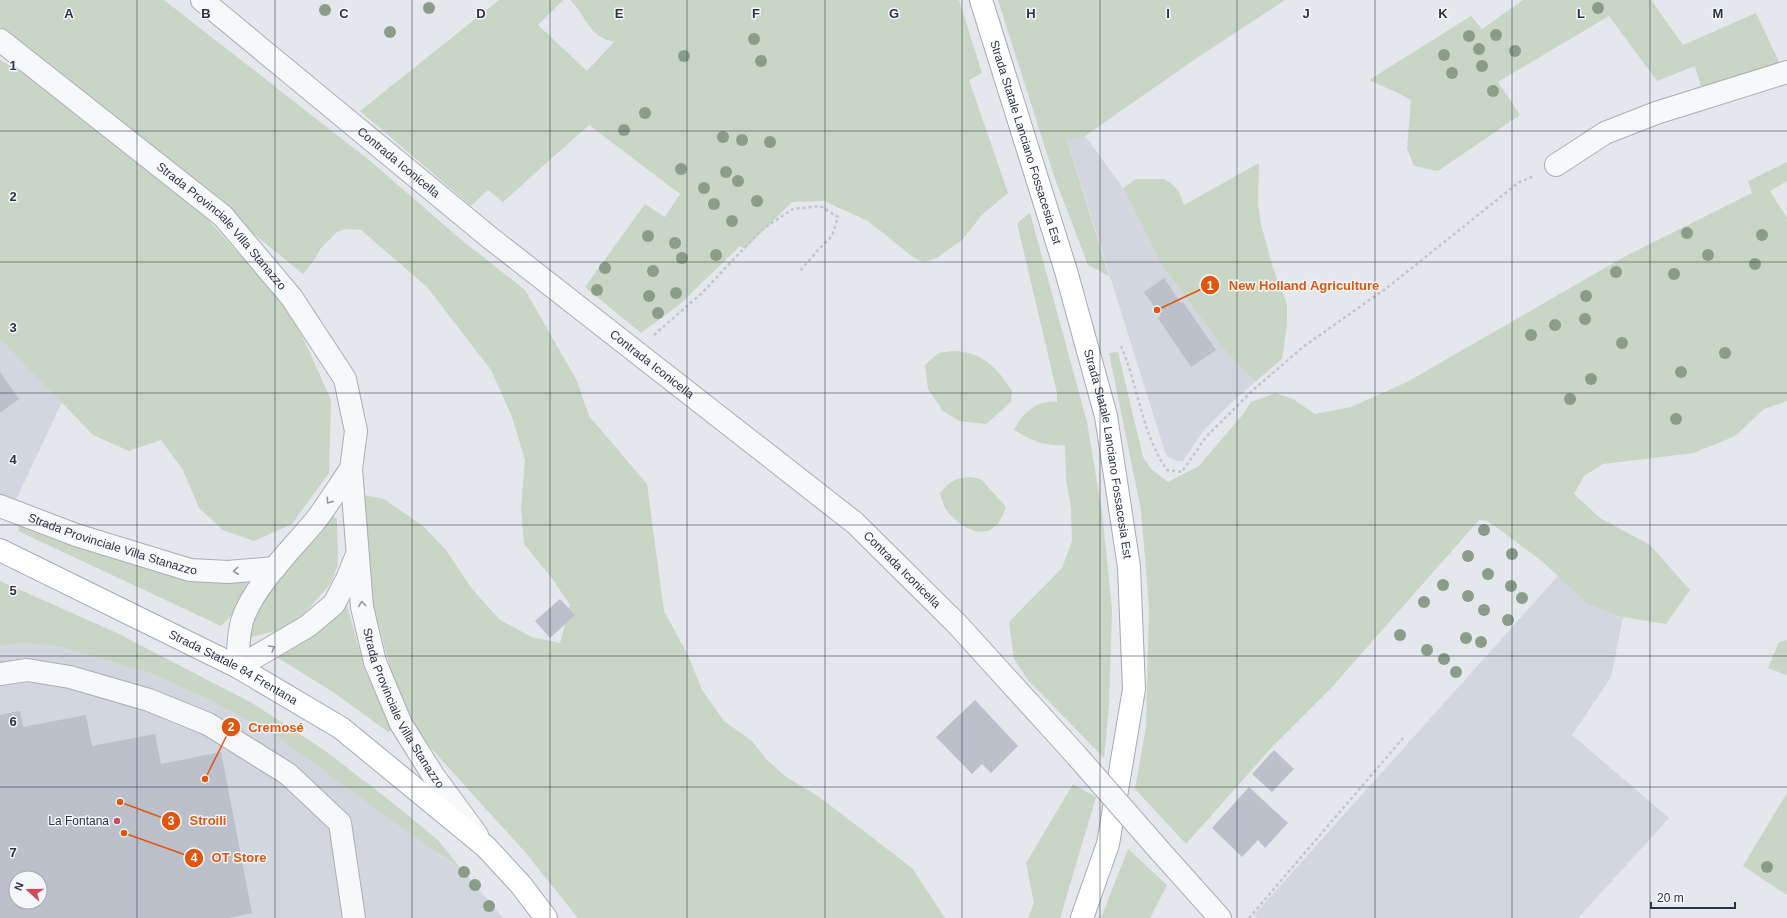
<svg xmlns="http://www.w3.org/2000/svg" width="1787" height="918" font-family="Helvetica,sans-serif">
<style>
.built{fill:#d2d6de;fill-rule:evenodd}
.green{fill:#c9d6c5}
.building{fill:#bbc0ca;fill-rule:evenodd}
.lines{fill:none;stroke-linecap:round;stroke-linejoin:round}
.minor-casing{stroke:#a9aeb7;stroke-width:24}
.major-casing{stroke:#a3abb8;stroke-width:24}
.path{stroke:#c2c5cb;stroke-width:2.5;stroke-dasharray:3 3;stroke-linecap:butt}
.minor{stroke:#f7f8fa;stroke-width:22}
.major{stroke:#fff;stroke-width:22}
.minor-bridge-casing{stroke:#a9aeb7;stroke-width:24;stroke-linecap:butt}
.minor-bridge{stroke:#f7f8fa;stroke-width:22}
.tree{fill:#899d89}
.oneway{stroke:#9196a0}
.grid{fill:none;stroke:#2b3445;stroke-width:1;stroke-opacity:0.55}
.poi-dot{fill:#d1495b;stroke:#f4f6f9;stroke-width:1.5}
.labels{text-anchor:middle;stroke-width:3;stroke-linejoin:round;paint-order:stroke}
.street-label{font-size:12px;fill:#2b3445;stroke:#f4f6f9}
.poi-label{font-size:12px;fill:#2b3445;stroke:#f4f6f9;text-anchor:end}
.grid-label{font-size:13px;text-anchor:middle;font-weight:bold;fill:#2b3445;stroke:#f4f6f9;stroke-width:3;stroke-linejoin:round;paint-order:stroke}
.leader{fill:none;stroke:#df570f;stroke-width:1.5}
.callout-dot{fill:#df570f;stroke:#f4f6f9;stroke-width:1.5}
.mark-label{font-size:12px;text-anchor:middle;font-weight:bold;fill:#fff}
.callout-label{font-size:13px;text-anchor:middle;font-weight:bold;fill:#df570f;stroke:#f4f6f9;stroke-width:3;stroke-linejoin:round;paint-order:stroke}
</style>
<rect width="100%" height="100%" fill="#e4e7ec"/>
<!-- built -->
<g class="built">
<polygon points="1085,136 1123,188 1160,262 1222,347 1255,382 1232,402 1204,430 1183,461 1177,461 1168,457 1165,452 1067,139"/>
<polygon points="0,339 62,402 15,502 0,498"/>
<polygon points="1558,576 1623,617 1611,677 1572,735 1669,818 1578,918 1257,918 1254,915"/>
<path d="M22 643 57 646 153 674 210 700 279 738 464 872 503 918H0V646ZM16 878H40V902H16Z"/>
</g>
<!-- green -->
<g class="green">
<polygon points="0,0 164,0 369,160 458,237 525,290 577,381 589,416 647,484 664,611 688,655 702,690 724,721 752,741 766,759 786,777 818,796 912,868 945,918 578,918 525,852 420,736 394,682 366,579 364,495 384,499 423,526 446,550 472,589 500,620 532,637 560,643 570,605 551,577 524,544 521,508 525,460 512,417 491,370 427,287 361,230 346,229 337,232 321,248 314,260 303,274 0,27"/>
<path d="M499 0H563L538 25 587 71 614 42C586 35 588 17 570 0H959L982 73 969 80 1008 193 982 215 962 240 937 258 923 262 913 257 868 221 824 201 792 202 745 249 740 246 679 305 641 333 585 287 645 204 665 217 680 194 589 125 503 202 488 190 471 206 360 111Z"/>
<polygon points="998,0 1285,0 1191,62 1085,136 1067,140 1109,276 1088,265 1055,179"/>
<polygon points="1523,0 1651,0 1683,45 1756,13 1780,64 1703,94 1695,66 1657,81 1609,16 1498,82 1520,115 1438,171 1414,166 1407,149 1411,100 1400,94 1369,80 1471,16 1482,29"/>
<polygon points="0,60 35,79 195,205 292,313 331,400 329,473 292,524 254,541 223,530 199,508 183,470 161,440 129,451 93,435 0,339"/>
<polygon points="1787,162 1787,181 1770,191 1787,218 1787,401 1764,409 1735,436 1694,453 1603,464 1584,476 1574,494 1600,518 1650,545 1690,590 1666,624 1623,617 1588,604 1543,562 1488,521 1479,520 1332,687 1272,747 1186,844 1135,789 1146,727 1149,608 1141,510 1109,353 1118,352 1143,457 1151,469 1168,482 1199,466 1244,413 1251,402 1275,393 1293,399 1315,414 1351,407 1407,382 1624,257 1752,193 1748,181"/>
<polygon points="1259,163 1258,204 1261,224 1273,268 1287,304 1287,325 1282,359 1255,382 1222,347 1160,262 1123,188 1136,179 1164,179 1173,185 1179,192 1184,205"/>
<path d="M1030 213 1087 422 1102 512 1112 609 1109 705 1104 758 1028 680 1014 659 1009 622 1062 568 1072 541 1071 508 1066 479 1065 445C1046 447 1031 440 1014 430 1023 413 1036 400 1057 402V393L1017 223Z"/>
<path d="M952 351C982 351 997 368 1012 391L1011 402 986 424 959 421 943 411 928 389 925 365 938 353Z"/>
<path d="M971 477 981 479 1006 507C1003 515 1000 523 993 528 978 540 953 521 945 508 943 503 941 498 940 493 950 481 955 478 971 477Z"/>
<polygon points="333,516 337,519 338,564 331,583 299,620 276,631 251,637 251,622 258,604"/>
<polygon points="20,524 249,579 232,615 221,626 18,531"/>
<polygon points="0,581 117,633 252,703 324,750 389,800 438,840 461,869 398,825 279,738 210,700 153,674 57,646 22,643 0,646"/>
<polygon points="347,606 365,670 393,729 388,732 333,692 273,655 299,643 324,628"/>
<polygon points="1787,640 1787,675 1768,668 1779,642"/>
<polygon points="1073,784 1096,797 1061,915 1060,918 1028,918 1034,903 1026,863"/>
<polygon points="1787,793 1787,895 1743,866"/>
<polygon points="1128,849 1167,885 1150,918 1101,918"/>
</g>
<!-- building -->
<g class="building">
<polygon points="1164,278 1181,303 1183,302 1216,350 1191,367 1158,318 1161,316 1144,292"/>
<polygon points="0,372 19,399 0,413"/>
<polygon points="560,599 575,615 550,638 535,621"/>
<polygon points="975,700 1018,746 991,773 982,764 972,774 936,737"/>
<path d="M20 711 23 727 86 715 92 746 155 734 161 764 221 752 252 913 229 918H0V715ZM16 878H40V902H16Z"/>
<polygon points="1274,750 1294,769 1272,792 1252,774"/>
<polygon points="1249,787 1288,823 1265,848 1258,840 1242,857 1212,828"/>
</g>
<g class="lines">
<!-- minor casing -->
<g class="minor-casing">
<g id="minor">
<path id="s1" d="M202 0 489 237 855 523 957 624 1077 756"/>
<path id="s2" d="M0 40 223 216 292 298 345 379 356 431 351 469 362 607 375 662 401 724 433 775 477 835"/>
<polyline points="1556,165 1605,133 1656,113 1787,72"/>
<path d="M351 469C339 486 328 504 316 520 293 548 253 586 242 621 238 637 238 651 238 667L308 626 334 604 347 579 356 557"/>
<path id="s3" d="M0 506 76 535 190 570 228 572 275 568"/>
<polyline points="0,674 27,670 70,677 149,700 208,724 288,774 340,823 354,918"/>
<polyline points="1160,851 1220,918"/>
</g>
</g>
<!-- major casing -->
<g class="major-casing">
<g id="major">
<path id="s4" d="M981 0 1066 271 1106 416 1129 567 1134 689 1108 844 1082 918"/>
<path id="s5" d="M0 550 238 667 341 728 486 847 521 885 546 918"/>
</g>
</g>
<!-- path -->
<g class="path">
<polyline points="654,335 703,292 761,230 793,209 820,206 838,217 832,236 818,250 800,271"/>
<path d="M1121 346C1138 385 1142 435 1167 470L1182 472 1206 437 1252 391 1303 347 1388 287 1518 183 1534 176"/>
<polyline points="1249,918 1404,737"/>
</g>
<!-- minor -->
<use href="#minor" class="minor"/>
<!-- major -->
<use href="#major" class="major"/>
<!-- minor-bridge casing -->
<g class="minor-bridge-casing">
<polyline id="minor-bridge" points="1077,756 1160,851"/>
</g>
<!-- minor-bridge -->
<use href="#minor-bridge" class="minor-bridge"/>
</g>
<!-- trees -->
<g class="tree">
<circle cx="429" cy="8" r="6"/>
<circle cx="1598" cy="8" r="6"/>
<circle cx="325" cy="10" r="6"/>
<circle cx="390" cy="32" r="6"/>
<circle cx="1496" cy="35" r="6"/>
<circle cx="1469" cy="36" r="6"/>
<circle cx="754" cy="39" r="6"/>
<circle cx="1479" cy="49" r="6"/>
<circle cx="1515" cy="51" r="6"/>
<circle cx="1444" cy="55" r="6"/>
<circle cx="684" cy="56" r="6"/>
<circle cx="761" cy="61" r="6"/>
<circle cx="1482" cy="66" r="6"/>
<circle cx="1452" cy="73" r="6"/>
<circle cx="1493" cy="91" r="6"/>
<circle cx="645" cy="113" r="6"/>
<circle cx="624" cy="130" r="6"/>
<circle cx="723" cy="137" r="6"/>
<circle cx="742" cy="140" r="6"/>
<circle cx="770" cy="142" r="6"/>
<circle cx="681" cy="169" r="6"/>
<circle cx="726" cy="172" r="6"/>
<circle cx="738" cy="181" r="6"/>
<circle cx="704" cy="188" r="6"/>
<circle cx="757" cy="201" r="6"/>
<circle cx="714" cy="204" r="6"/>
<circle cx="732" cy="221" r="6"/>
<circle cx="1687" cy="233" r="6"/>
<circle cx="1762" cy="235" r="6"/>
<circle cx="648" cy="236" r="6"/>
<circle cx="675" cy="243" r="6"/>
<circle cx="716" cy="255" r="6"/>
<circle cx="1708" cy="255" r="6"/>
<circle cx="682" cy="258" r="6"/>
<circle cx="1755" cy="264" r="6"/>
<circle cx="605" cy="268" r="6"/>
<circle cx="653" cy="271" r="6"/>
<circle cx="1616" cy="272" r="6"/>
<circle cx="1674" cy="274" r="6"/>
<circle cx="597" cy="290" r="6"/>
<circle cx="676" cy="293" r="6"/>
<circle cx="649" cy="296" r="6"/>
<circle cx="1586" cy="296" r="6"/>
<circle cx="658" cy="313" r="6"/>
<circle cx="1585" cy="319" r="6"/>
<circle cx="1555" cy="325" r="6"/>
<circle cx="1531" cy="335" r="6"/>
<circle cx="1622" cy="343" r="6"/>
<circle cx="1725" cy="353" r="6"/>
<circle cx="1681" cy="372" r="6"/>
<circle cx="1591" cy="379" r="6"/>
<circle cx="1570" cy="399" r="6"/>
<circle cx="1676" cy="419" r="6"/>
<circle cx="1484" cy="530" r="6"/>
<circle cx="1512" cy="554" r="6"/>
<circle cx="1468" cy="556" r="6"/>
<circle cx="1488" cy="574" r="6"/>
<circle cx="1443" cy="585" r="6"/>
<circle cx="1511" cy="586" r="6"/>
<circle cx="1468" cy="596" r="6"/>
<circle cx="1522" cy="598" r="6"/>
<circle cx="1424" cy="602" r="6"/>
<circle cx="1484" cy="610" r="6"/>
<circle cx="1508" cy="620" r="6"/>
<circle cx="1400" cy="635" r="6"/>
<circle cx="1466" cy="638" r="6"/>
<circle cx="1481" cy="642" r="6"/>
<circle cx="1427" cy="650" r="6"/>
<circle cx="1444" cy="659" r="6"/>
<circle cx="1456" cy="672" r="6"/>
<circle cx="1767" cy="867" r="6"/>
<circle cx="464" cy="872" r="6"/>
<circle cx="475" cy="885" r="6"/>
<circle cx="489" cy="906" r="6"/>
</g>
<!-- one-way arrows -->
<defs><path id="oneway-chevron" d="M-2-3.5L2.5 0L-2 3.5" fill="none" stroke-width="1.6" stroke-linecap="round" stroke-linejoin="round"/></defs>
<g class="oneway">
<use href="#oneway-chevron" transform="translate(329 501) rotate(125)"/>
<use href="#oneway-chevron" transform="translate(236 571) rotate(174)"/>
<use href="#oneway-chevron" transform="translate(362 604) rotate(-97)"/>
<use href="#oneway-chevron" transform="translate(272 648) rotate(-31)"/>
</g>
<!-- grid -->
<path class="grid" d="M137 0V918M275 0V918M412 0V918M550 0V918M687 0V918M825 0V918M962 0V918M1100 0V918M1237 0V918M1375 0V918M1512 0V918M1650 0V918M0 131H1787M0 262H1787M0 393H1787M0 525H1787M0 656H1787M0 787H1787"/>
<!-- markers -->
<circle class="poi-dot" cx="117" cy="821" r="4"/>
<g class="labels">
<!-- street labels -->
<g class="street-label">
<text dy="4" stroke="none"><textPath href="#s4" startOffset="149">Strada Statale Lanciano Fossacesia Est</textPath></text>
<text dy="4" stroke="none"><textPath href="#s1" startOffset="255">Contrada Iconicella</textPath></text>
<text dy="4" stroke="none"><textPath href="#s2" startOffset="290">Strada Provinciale Villa Stanazzo</textPath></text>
<text dy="4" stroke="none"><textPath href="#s1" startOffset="579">Contrada Iconicella</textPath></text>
<text dy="4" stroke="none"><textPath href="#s4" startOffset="472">Strada Statale Lanciano Fossacesia Est</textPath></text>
<text dy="4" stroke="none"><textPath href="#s3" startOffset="119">Strada Provinciale Villa Stanazzo</textPath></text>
<text dy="4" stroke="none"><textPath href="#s1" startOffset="903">Contrada Iconicella</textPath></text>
<text dy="4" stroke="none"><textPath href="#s5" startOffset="261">Strada Statale 84 Frentana</textPath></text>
<text dy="4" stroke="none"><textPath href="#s2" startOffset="828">Strada Provinciale Villa Stanazzo</textPath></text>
</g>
<!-- poi labels -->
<g class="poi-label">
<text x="109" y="825">La Fontana</text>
</g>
</g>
<g class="grid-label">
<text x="69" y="18">A</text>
<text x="206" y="18">B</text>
<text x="344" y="18">C</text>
<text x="481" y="18">D</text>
<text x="619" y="18">E</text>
<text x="756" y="18">F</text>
<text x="894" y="18">G</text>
<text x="1031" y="18">H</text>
<text x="1168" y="18">I</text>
<text x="1306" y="18">J</text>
<text x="1443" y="18">K</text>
<text x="1581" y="18">L</text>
<text x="1718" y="18">M</text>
<text x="13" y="70">1</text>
<text x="13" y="201">2</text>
<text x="13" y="332">3</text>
<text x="13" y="464">4</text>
<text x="13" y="595">5</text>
<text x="13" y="726">6</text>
<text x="13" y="857">7</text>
</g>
<!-- callouts -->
<path class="leader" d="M1157 310L1210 285M205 779L231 727M120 802L171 821M124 833L194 858"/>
<g class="callout-dot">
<circle cx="1157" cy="310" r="4"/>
<circle cx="205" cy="779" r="4"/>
<circle cx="120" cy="802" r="4"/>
<circle cx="124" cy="833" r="4"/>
<circle cx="1210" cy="285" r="10"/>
<circle cx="231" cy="727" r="10"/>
<circle cx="171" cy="821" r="10"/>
<circle cx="194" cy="858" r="10"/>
</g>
<g class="mark-label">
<text x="1210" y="290">1</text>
<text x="231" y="731">2</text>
<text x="171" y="825">3</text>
<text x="194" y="862">4</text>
</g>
<g class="callout-label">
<text x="1304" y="290">New Holland Agriculture</text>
<text x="276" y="732">Cremosé</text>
<text x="208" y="825">Stroili</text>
<text x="239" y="862">OT Store</text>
</g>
<!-- north arrow -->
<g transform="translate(28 890) rotate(291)"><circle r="19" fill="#f4f6f9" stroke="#a4a8b1"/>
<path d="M0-3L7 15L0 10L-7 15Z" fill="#d1495b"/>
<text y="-6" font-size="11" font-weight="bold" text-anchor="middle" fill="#2b3445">N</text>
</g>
<!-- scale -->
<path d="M1651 902v6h84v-6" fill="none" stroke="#2b3445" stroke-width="2"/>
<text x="1657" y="902" font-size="12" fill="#2b3445" stroke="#f4f6f9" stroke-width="3" paint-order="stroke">20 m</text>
</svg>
